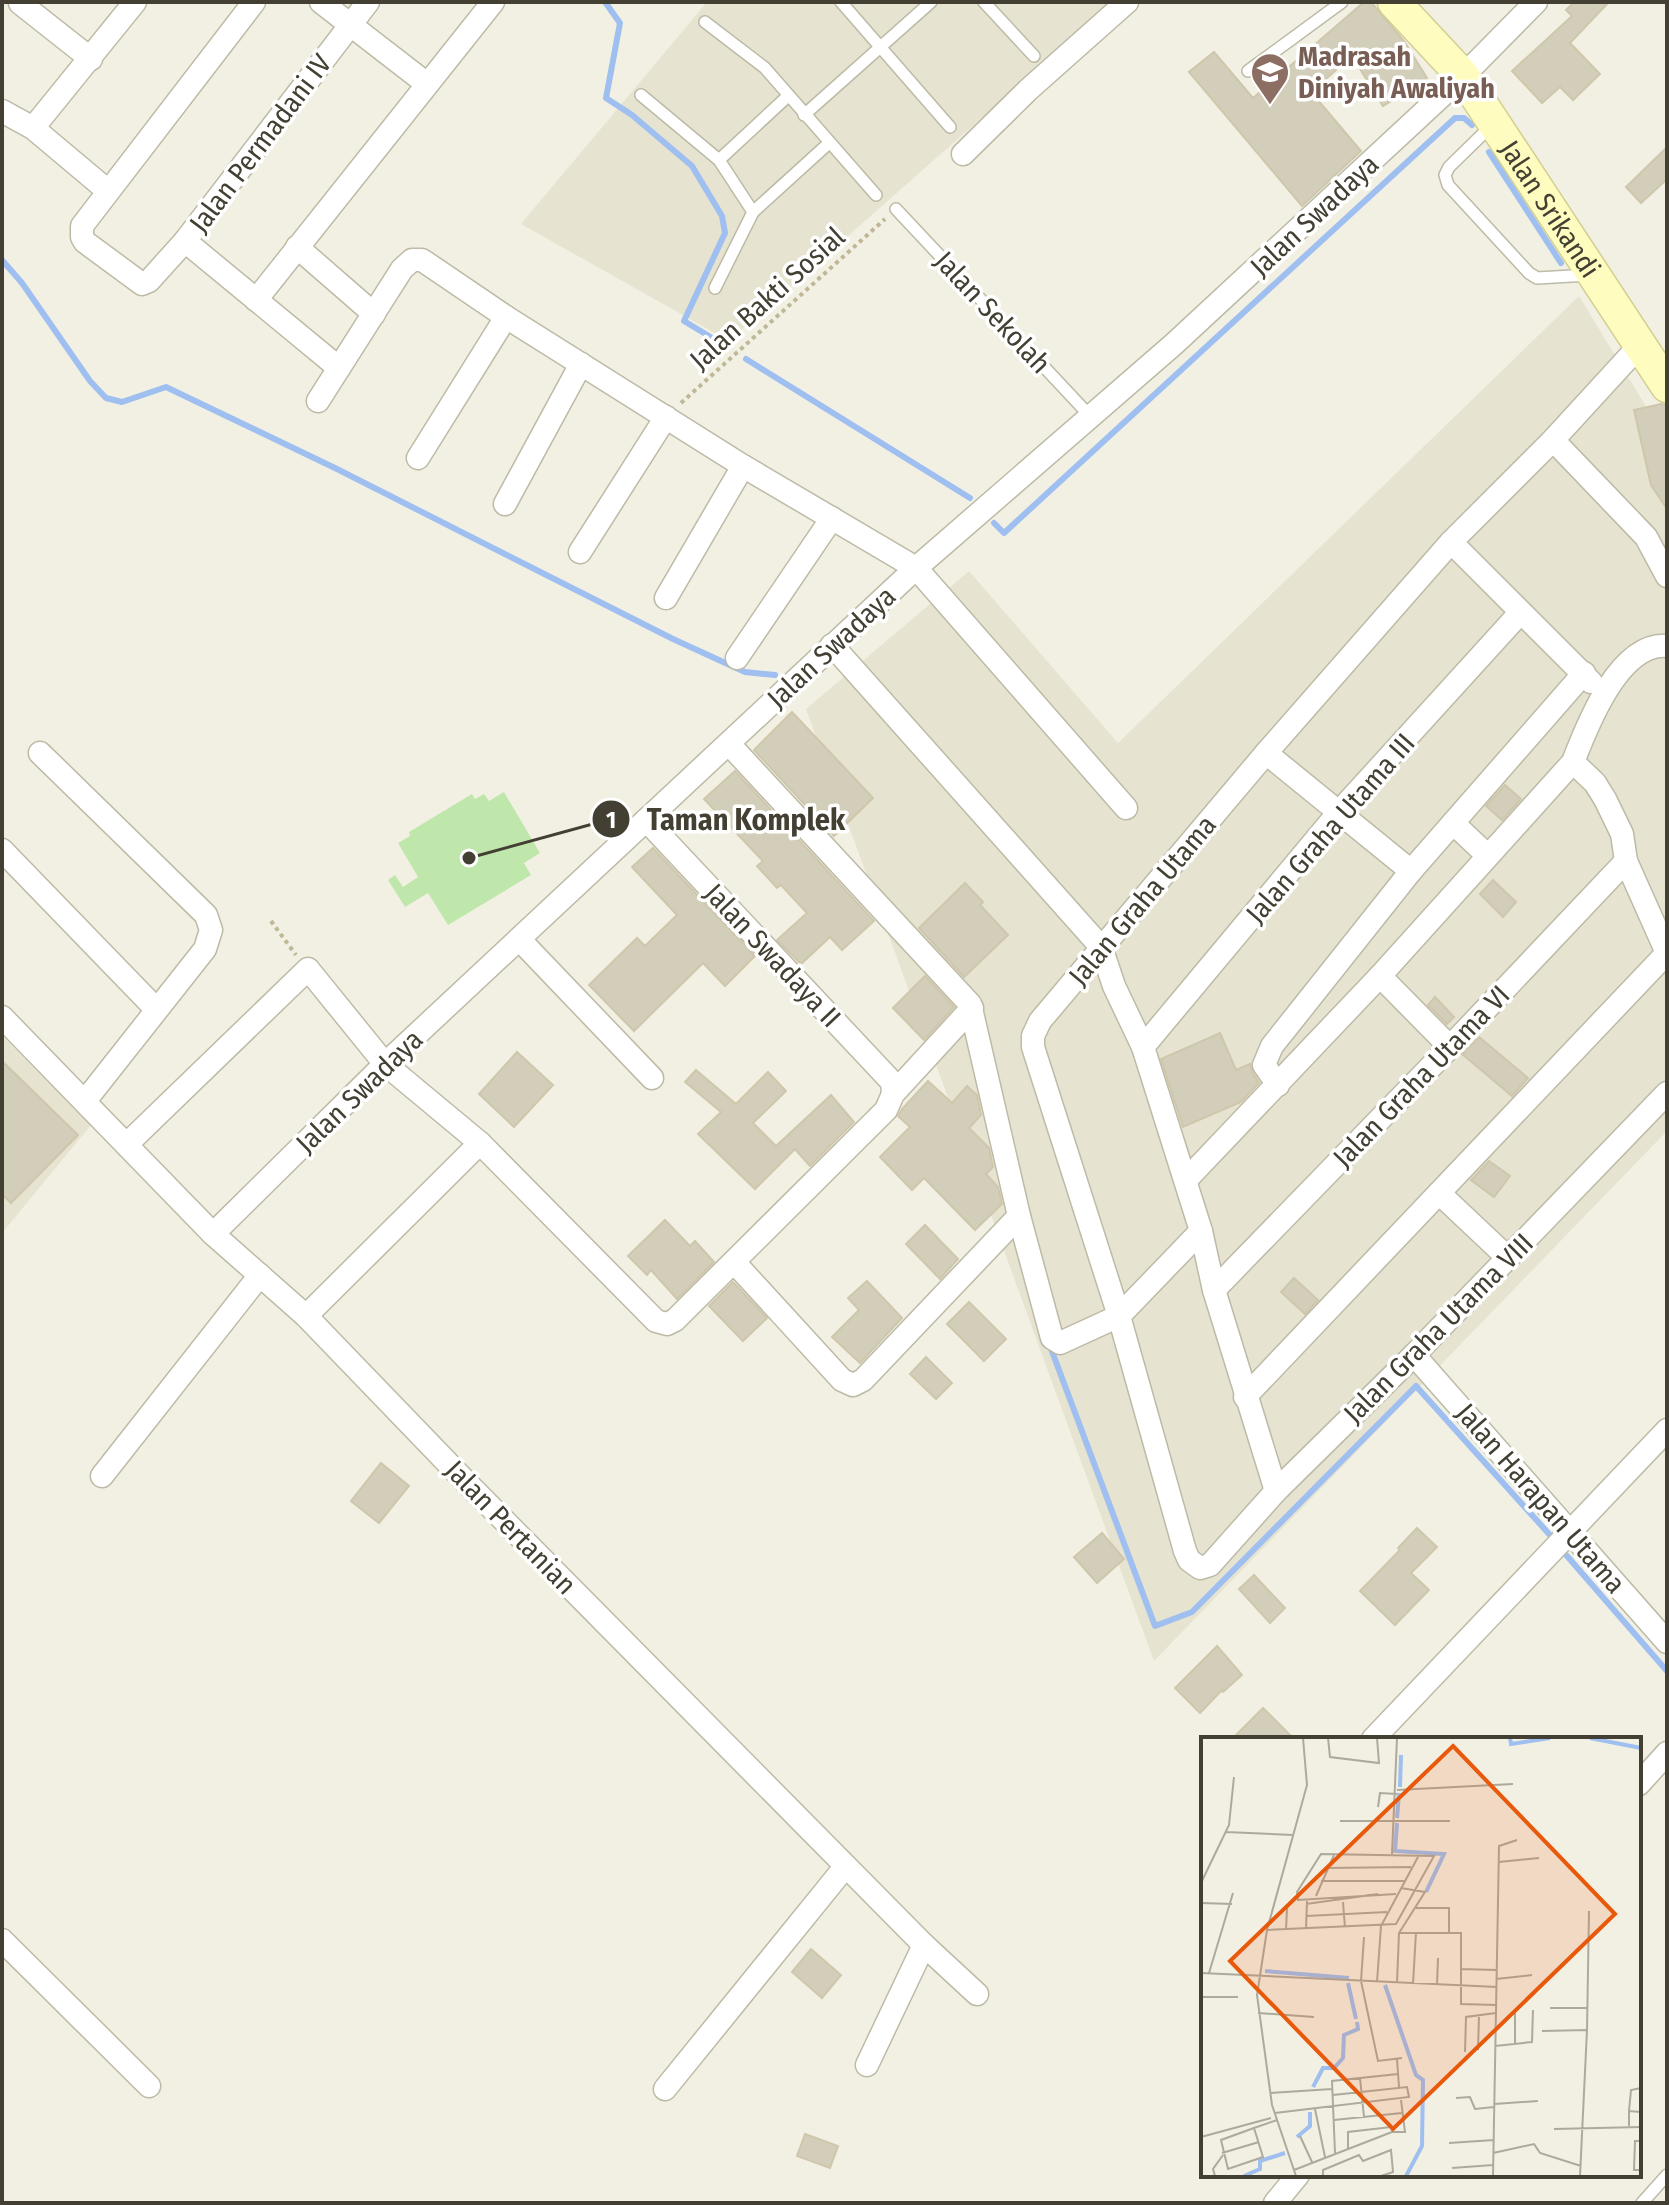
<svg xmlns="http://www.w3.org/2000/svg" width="1669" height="2205" font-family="'Fira Sans Condensed',sans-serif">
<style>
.residential{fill:#e6e3d1}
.green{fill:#c0e7ab}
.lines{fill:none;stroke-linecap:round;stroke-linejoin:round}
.stream{stroke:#9ebff0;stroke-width:6}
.building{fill:#d3ceb9;stroke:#cec7ac;stroke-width:2}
.service-casing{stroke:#bdbaa6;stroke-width:14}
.minor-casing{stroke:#bdbaa6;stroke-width:25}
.secondary-casing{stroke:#d3ce92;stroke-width:35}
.path{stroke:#bfb897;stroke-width:4;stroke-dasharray:4 4;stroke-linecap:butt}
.service{stroke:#fff;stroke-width:11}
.minor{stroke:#fff;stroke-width:22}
.secondary{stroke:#fffcc0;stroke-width:32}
.labels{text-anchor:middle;stroke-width:7;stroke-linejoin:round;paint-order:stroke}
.education-label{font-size:28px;font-weight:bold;fill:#785e54;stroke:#fff;text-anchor:start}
.street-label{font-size:28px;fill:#434033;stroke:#fff}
.inset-river{fill:none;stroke:#9ebff0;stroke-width:4}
.inset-road{fill:none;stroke:#acaa9d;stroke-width:2}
.view{fill:#e8590c;fill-opacity:0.15;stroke:#e8590c;stroke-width:4}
.inset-edge{fill:none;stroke:#434033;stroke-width:4}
.leader{fill:none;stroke:#434033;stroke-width:3}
.callout-dot{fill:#434033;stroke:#fff;stroke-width:3}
.mark-label{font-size:24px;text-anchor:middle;font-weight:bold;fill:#fff}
.callout-label{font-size:30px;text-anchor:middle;font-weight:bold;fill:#434033;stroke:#fff;stroke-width:7;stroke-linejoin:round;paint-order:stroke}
</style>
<rect width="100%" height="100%" fill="#f2f0e3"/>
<!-- residential -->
<g class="residential">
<polygon points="707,2 1113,2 729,341 521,224"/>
<polygon points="1579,296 1667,441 1667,1131 1154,1661 806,709 969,571 1118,743"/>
<polygon points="2,1036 91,1125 2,1233"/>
</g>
<!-- green -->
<polygon class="green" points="504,792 540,853 524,863 531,875 448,925 428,893 405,907 388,880 395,875 403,887 418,877 398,843 410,836 409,832 472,794 475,799 484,794 489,801"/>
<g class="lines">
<!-- stream -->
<g class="stream">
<polyline points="605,2 620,23 606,98 632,115 692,166 722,216 725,233 684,321 727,347"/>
<polyline points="1489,152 1561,263"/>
<polyline points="2,260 22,283 90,381 106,398 122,402 166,387 335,468 673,639 745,672 775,675"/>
<polyline points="746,359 970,498"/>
<polyline points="994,523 1004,533 1455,118 1464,118 1472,125"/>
<polyline points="1050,1346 1155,1626 1192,1612 1416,1386 1549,1534"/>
<polyline points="1567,1556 1667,1671"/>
</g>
</g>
<!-- building -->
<g class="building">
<polygon points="1364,2 1371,2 1404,41 1427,78 1383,106 1352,56 1311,92 1361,151 1302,206 1189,72 1214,52 1253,98"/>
<polygon points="1574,2 1609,2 1570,43 1600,74 1573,100 1560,87 1542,103 1512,71 1572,16 1566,10"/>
<polygon points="1667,147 1667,179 1641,203 1626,187"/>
<polygon points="1661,404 1667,405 1667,509 1651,485 1634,410"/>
<polygon points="792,712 873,798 834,836 754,750"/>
<polygon points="735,771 874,921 842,950 830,937 801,964 777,940 807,913 781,885 777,888 757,866 763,861 704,799"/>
<polygon points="1505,785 1521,799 1502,820 1486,806"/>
<polygon points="653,848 755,956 725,986 703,963 634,1031 589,985 637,938 645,946 677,915 632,867"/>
<polygon points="1493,880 1516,902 1503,917 1480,894"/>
<polygon points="965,883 983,902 980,905 1008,935 964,977 919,928"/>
<polygon points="925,976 954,1007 924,1040 893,1008"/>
<polygon points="1435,997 1454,1017 1447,1024 1428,1005"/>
<polygon points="1220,1033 1236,1070 1250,1064 1252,1072 1259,1083 1241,1102 1183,1127 1161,1059"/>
<polygon points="1479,1037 1528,1078 1512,1096 1462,1054"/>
<polygon points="517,1052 553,1085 514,1127 479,1094"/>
<polygon points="2,1061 78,1135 11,1203 2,1194"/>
<polygon points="696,1070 736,1104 768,1072 786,1091 753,1123 776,1146 831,1095 854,1122 810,1166 795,1149 755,1189 698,1134 721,1112 685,1082"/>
<polygon points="928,1081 952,1103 967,1086 977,1095 981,1115 969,1128 989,1148 993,1167 986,1174 998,1187 1002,1204 975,1230 924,1178 912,1190 880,1157 910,1127 898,1116 902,1109"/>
<polygon points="1489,1161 1510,1176 1494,1197 1471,1180"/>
<polygon points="665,1220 690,1246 695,1241 714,1262 677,1299 651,1270 647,1275 628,1256"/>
<polygon points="925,1225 958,1259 940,1279 906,1244"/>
<polygon points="1294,1278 1318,1300 1305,1314 1281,1292"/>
<polygon points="867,1281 902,1318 860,1363 832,1337 859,1310 848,1298"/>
<polygon points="733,1282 767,1318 743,1341 709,1306"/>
<polygon points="969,1302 1006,1339 984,1361 947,1324"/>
<polygon points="926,1357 952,1383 936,1399 910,1374"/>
<polygon points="381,1463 409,1486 379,1523 351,1501"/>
<polygon points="1417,1528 1437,1547 1411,1573 1429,1590 1395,1625 1360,1591 1400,1550 1398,1548"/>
<polygon points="1102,1533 1124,1559 1097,1583 1074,1557"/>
<polygon points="1254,1575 1285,1608 1270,1623 1239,1589"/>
<polygon points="1217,1646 1242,1675 1223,1692 1222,1690 1200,1713 1175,1688"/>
<polygon points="1263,1708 1294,1739 1232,1739"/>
<polygon points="811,1949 841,1975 822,1998 792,1972"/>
<polygon points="805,2134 838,2146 830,2168 797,2156"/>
</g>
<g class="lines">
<!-- service casing -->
<g class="service-casing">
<g id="service">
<polyline points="841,2 950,127"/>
<polyline points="984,2 1034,56"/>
<polyline points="705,22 765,68 876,195"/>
<polyline points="1248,71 1342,2"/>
<polyline points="641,95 719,160 753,212 715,288"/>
<polyline points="804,115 931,2"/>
<polyline points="1491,126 1449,167 1445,175 1448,185 1529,273 1537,278 1589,275"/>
<polyline points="719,160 788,96"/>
<polyline points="896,209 1090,416"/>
<polyline points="753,212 829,143"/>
<polyline points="1642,2203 1667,2175"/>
</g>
</g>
<!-- minor casing -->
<g class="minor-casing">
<g id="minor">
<polyline points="254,2 82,226 82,237 85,242 142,284 149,281 185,241 368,2"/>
<polyline points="321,2 427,84"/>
<polyline points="20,3 91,59"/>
<polyline points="2,111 33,128 108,191"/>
<polyline points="33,128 135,2"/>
<polyline points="963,154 1028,90 1127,2"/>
<polyline points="185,241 339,368"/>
<polyline points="297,247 374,314"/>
<polyline points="256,300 493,2"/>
<polyline points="1641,344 1553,440 1451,542 1266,753 1040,1021 1033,1036 1033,1047 1119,1316 1185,1551 1189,1560 1200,1568 1210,1565 1276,1491 1414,1355 1667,1093"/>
<polyline points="318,401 402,269 412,260 422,260 506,317 743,466 916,568 1126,808"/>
<polyline points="1553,440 1646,537 1667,576"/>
<polyline points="418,458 506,317"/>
<polyline points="505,504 581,364"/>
<polyline points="1451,542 1591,682"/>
<polyline points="580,552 666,417"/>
<polyline points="666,598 743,466"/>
<polyline points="832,645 1101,947 1114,986 1143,1047 1201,1231 1214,1290 1276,1491"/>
<polyline points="737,658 832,518"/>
<polyline points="729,744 970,1004 1019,1216 1052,1338 1060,1343 1119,1316 1201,1231"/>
<polyline points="40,753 206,915 211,930 205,949 85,1101"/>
<polyline points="1266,753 1411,871"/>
<polyline points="1573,762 1595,783 1605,799 1622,834 1626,861 1667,953"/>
<polyline points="646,820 892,1082 893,1094"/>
<polyline points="1453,823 1488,856"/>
<polyline points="2,850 156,1009"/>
<polyline points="519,939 652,1078"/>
<polyline points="1380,976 1450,1047"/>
<polyline points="2,1017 213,1234 306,1316 466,1482 924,1945 867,2065"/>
<polyline points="1143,1047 1339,812 1520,613"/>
<polyline points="1278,1085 1264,1065 1272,1046 1411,871 1584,673"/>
<polyline points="127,1144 308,969 385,1064 480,1143 656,1321 667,1324 675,1320 886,1110 893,1094 972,1008"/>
<path d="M1186 1180 1380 976 1573 762C1587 726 1619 642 1667 646"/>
<polyline points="1439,1193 1508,1258"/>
<polyline points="213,1234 385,1064 916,568 1174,344 1463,76 1536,2"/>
<polyline points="734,1262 842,1380 853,1385 863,1380 1019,1216"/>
<polyline points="1214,1290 1450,1047 1626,861"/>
<polyline points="306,1316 480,1143"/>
<polyline points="1414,1355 1667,1642"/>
<polyline points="1245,1397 1667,953"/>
<polyline points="102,1476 260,1275"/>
<polyline points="1373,1739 1667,1430"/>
<polyline points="1639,1784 1667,1753"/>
<polyline points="2,1940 149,2086"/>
<polyline points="924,1945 977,1994"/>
<polyline points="665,2089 845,1867"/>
<polyline points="1275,2203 1298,2175"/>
</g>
</g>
<!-- secondary casing -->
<g class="secondary-casing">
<g id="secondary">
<path id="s1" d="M1394 2 1463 76 1667 386"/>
</g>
</g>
<!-- path -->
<g class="path">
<polyline points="681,403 885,219"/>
<polyline points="271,921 296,955"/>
</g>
<!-- service -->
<use href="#service" class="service"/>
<!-- minor -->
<use href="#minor" class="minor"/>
<!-- secondary -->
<use href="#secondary" class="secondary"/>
</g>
<!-- icons -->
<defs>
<g id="school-pin" transform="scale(2)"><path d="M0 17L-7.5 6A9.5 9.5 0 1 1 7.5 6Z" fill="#8d6e63" stroke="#fff"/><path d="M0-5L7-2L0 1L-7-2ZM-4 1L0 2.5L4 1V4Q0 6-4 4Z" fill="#fff"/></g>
</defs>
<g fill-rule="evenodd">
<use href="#school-pin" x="1270" y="72"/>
</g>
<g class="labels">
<!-- education labels -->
<g class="education-label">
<text x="1298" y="66">Madrasah<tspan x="1298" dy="32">Diniyah Awaliyah</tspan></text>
</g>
<!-- street labels -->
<g class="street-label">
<text transform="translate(260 143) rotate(-53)" y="10">Jalan Permadani IV</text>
<text dy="10" stroke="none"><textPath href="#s1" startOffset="260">Jalan Srikandi</textPath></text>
<text transform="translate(1314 215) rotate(-43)" y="10">Jalan Swadaya</text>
<text transform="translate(767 298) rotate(-42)" y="10">Jalan Bakti Sosial</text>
<text transform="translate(993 312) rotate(47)" y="10">Jalan Sekolah</text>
<text transform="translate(831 647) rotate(-43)" y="10">Jalan Swadaya</text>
<text transform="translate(1330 828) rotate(-49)" y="10">Jalan Graha Utama III</text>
<text transform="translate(1142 900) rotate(-50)" y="10">Jalan Graha Utama</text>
<text transform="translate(773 955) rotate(47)" y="10">Jalan Swadaya II</text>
<text transform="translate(1421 1076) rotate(-46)" y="10">Jalan Graha Utama VI</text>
<text transform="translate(359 1091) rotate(-44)" y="10">Jalan Swadaya</text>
<text transform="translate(1438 1328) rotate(-45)" y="10">Jalan Graha Utama VIII</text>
<text transform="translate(1541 1498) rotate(49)" y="10">Jalan Harapan Utama</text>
<text transform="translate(511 1527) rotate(46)" y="10">Jalan Pertanian</text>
</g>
</g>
<!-- overview -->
<g transform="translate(1201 1737)">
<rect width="440" height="440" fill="#f2f0e3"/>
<path class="inset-river" d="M309 1 310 7 349 1M389 1 440 11M199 50 200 18M196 81 198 56M196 86 194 114 243 117 225 155M64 234 148 241M147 246 155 282M184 248 215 338 222 343 221 409 205 439M112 350 122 331H133L142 321 143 298 157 292 156 285M96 400 109 389V375M43 439 59 432V424L84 416"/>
<path class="inset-road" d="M127 1 129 20 178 26 176 1M196 53 312 47M177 70 179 56 196 57M139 84H249M25 95 92 98M191 117 196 1M298 125 338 121M125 131 210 130M120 144H203M0 146 28 88 33 40M115 159 133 118M142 165 144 191M0 166 31 167M105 167 177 157M215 171H248V195M105 179 186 175M66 193 195 187 233 119 120 117 96 155 97 163 195 157M85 193 86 171 94 160M105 193 106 164M199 196H260V267L295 268M163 200 160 244 177 324 201 321M260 232 295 233M0 236 296 250M8 236 32 156M295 242 331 238M176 245 180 189 218 118M196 246 198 196 224 155 200 151M212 247 215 195M236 248 237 221M0 260H37M349 271H386M57 276 113 280M386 293 388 174M341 294 386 293 379 439M314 307V274M294 309 331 305 332 273M277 313 278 278M264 315 265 280 295 276M196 322 198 350M159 341 163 380M69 356 131 352M255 361 269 360 274 372 293 370M293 367 337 364M114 372 124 420M428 374 430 353 440 351M74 376 208 360 206 350 132 358M133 383 201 376M428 389V374L440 375M53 391 62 420 27 432 20 403 53 391 76 383M353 392 440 390M99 399 111 425M0 400 70 381M440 404H434L433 433H440M248 406 293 403M147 412V395L190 390 191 395H204L200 363M21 416 58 405M134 416 131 344 197 337M292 416 333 407 339 416 380 429M251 431 292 428M93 433 191 395M14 439 12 432 22 418M95 439 71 368 56 258 66 193 106 48 102 1M122 439V433L158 418 162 424 190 413 192 435 180 439M292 439 298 109 316 103"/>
<path class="view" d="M252 9 414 177 192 392 29 224Z"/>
<rect width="440" height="440" class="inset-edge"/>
</g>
<!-- callouts -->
<path class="leader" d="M469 858L611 819"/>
<g class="callout-dot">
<circle cx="469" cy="858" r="8"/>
<circle cx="611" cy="819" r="20"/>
</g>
<g class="mark-label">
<text x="611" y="828">1</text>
</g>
<g class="callout-label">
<text x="746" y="830">Taman Komplek</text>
</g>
<!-- border -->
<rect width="1669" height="2205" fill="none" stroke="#434033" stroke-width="8"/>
</svg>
